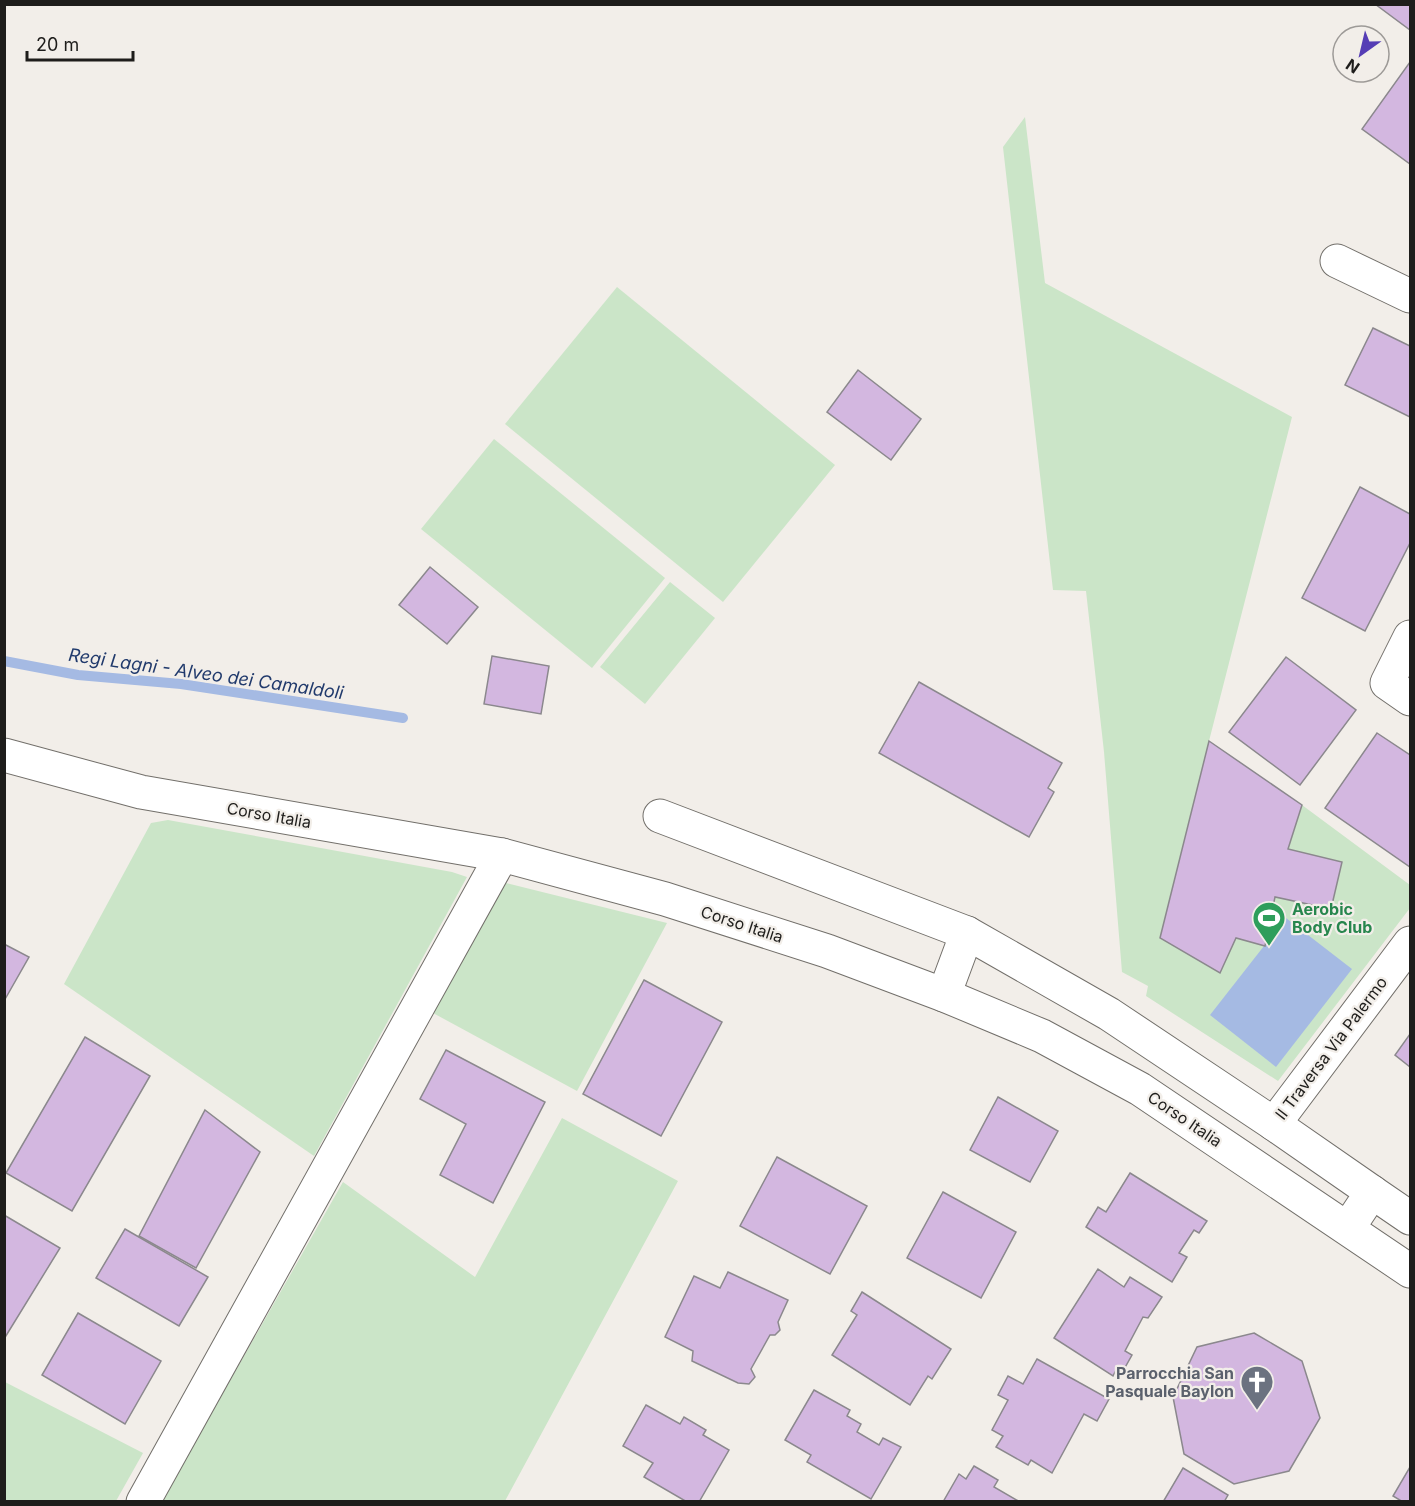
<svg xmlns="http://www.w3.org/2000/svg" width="1415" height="1506" font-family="Inter,sans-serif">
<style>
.green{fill:#cbe5c8}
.water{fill:#a5bae3}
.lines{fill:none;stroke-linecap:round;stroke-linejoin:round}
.stream{stroke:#a5bae3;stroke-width:10}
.building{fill:#d3b7e0;stroke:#8b888d;stroke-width:1.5}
.minor-casing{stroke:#726f6a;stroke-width:35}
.minor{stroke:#fff;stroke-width:33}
.labels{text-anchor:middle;stroke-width:4.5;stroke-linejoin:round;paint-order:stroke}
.street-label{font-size:16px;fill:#1e1d1b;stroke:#f2eee9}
.leisure-label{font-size:16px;font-weight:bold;fill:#27864d;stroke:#f2eee9;text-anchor:start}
.worship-label{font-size:16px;font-weight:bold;fill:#5b616d;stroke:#f2eee9;text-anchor:end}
.water-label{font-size:18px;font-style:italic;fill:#213a6c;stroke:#f2eee9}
</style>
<rect width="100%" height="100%" fill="#f2eee9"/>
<!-- green -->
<g class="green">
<polygon points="1025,117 1045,283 1292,417 1209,741 1302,805 1410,885 1410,908 1278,1081 1146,996 1148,986 1122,972 1104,752 1086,591 1053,590 1003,147"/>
<polygon points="617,287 835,465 723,602 505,424"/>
<polygon points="494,439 665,578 592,668 421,529"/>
<polygon points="670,582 715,618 645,704 600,667"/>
<polygon points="168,820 452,872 467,877 314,1156 64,984 151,823"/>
<polygon points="506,883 667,923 577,1091 433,1013 499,890"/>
<polygon points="562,1118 678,1181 505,1501 161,1502 343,1182 475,1277"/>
<polygon points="5,1382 143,1453 116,1501 5,1501"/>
</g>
<!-- water -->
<polygon class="water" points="1286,918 1352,969 1276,1067 1210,1015"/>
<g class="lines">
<!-- stream -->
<polyline class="stream" points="4,661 78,675 181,684 403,718"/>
</g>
<!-- building -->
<g class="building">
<polygon points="1375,4 1410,4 1410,30"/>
<polygon points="1410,62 1410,164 1362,129"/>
<polygon points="1373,328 1410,346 1410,417 1345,385"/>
<polygon points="858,370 921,419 891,460 827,412"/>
<polygon points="1360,487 1410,514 1410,543 1365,631 1302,598"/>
<polygon points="430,567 478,607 447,644 399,605"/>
<polygon points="492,656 549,666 541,714 484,704"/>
<polygon points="1286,657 1356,710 1300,785 1229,732"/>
<polygon points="919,682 1062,763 1048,788 1054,792 1029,837 879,753"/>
<polygon points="1377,733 1410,755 1410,867 1325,808"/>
<polygon points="1209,741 1302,805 1288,849 1342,862 1331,909 1275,897 1265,946 1236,938 1220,973 1160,938"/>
<polygon points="4,944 29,957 4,1001"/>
<polygon points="644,980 722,1022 661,1136 583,1094"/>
<polygon points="1410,1034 1410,1067 1395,1055"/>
<polygon points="85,1037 150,1076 72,1211 6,1173"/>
<polygon points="446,1050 545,1102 493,1203 440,1175 466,1124 420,1099"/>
<polygon points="998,1097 1058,1131 1030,1182 970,1150"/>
<polygon points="205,1110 260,1152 196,1268 139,1236"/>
<polygon points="777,1157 867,1206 830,1274 740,1226"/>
<polygon points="1130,1173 1207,1221 1199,1233 1194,1230 1179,1253 1187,1257 1172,1282 1086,1227 1098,1207 1106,1212"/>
<polygon points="943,1192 1016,1232 981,1298 907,1258"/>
<polygon points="4,1215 60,1248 4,1339"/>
<polygon points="125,1229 208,1277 179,1326 96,1278"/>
<polygon points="1098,1269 1124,1287 1130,1277 1162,1297 1148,1318 1143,1317 1125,1351 1132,1355 1123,1371 1117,1368 1113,1376 1054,1338"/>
<polygon points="728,1272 788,1300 778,1322 780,1330 775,1335 770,1335 751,1369 755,1377 749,1384 738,1383 692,1361 693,1351 665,1337 694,1276 720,1288"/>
<polygon points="862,1292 951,1349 932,1379 928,1376 910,1405 832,1355 857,1315 851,1311"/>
<polygon points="78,1313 161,1361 125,1424 42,1375"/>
<polygon points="1254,1333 1302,1361 1320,1418 1289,1471 1234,1484 1184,1454 1173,1397 1197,1347"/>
<polygon points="1037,1359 1109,1399 1097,1421 1084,1414 1052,1473 1031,1460 1028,1465 996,1447 1003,1436 992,1430 1008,1400 998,1395 1008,1376 1023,1384"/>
<polygon points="814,1390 850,1410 847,1416 861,1424 857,1432 879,1445 883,1438 901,1447 871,1499 807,1462 811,1455 785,1440"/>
<polygon points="646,1405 680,1424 684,1417 706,1430 703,1435 729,1450 699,1502 687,1502 644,1477 653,1463 623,1446"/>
<polygon points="974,1466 998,1480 994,1487 1020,1502 943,1502 959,1474 966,1479"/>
<polygon points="1410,1467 1410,1502 1403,1502 1393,1496"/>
<polygon points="1183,1468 1228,1495 1224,1502 1163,1502"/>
</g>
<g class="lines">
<!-- minor casing -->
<g class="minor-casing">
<g id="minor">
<polyline points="1337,261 1410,296"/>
<polyline points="1410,637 1387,683 1410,699"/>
<polyline points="4,755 141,792 502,855 665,899 827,951 944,995 1042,1036 1140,1089 1410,1271"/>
<polyline points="660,816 967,933 1109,1014 1274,1124 1372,1192 1348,1228"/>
<polyline points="944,995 967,933"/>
<polyline points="1274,1124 1410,943"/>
<polyline points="1372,1192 1410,1218"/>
<polyline points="143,1502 502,855"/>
</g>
</g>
<!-- minor -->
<use href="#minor" class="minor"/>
</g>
<!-- icons -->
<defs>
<g id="stadium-pin" transform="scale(1.725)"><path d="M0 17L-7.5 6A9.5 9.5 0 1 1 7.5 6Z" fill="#2e9e5b" stroke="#f2eee9"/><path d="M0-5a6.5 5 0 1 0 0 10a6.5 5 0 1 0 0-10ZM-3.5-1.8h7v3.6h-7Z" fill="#fff"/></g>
<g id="church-pin" transform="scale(1.725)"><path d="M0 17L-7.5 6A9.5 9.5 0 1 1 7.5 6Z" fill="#6b7280" stroke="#f2eee9"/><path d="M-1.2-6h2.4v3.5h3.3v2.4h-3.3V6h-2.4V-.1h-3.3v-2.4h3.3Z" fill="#fff"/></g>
</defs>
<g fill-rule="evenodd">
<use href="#stadium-pin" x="1269" y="918"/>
<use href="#church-pin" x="1257" y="1382"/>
</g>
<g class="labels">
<!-- street labels -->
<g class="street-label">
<text transform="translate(269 815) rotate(10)" y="6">Corso Italia</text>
<text transform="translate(742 924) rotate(18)" y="6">Corso Italia</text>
<text transform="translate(1331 1048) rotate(-53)" y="6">II Traversa Via Palermo</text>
<text transform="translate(1185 1119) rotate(34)" y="6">Corso Italia</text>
</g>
<!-- leisure labels -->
<g class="leisure-label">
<text x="1292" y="915">Aerobic<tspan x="1292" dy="18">Body Club</tspan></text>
</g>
<!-- worship labels -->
<g class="worship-label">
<text x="1234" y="1379">Parrocchia San<tspan x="1234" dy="18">Pasquale Baylon</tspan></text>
</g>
<!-- water labels -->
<g class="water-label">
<text transform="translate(206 674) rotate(8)" y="6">Regi Lagni - Alveo dei Camaldoli</text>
</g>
</g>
<!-- border -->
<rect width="1415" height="1506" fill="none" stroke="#1e1d1b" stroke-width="12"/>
<!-- north arrow -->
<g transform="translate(1361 54) rotate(214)"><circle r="28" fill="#f2eee9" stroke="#9d9a97" stroke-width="1.5"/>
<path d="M0-4.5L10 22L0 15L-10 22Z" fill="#553db5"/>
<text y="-9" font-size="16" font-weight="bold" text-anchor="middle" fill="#1e1d1b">N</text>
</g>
<!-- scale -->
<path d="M27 51v9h106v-9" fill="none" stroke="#1e1d1b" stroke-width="3"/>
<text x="36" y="51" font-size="18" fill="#1e1d1b" stroke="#f2eee9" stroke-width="4.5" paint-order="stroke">20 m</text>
</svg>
